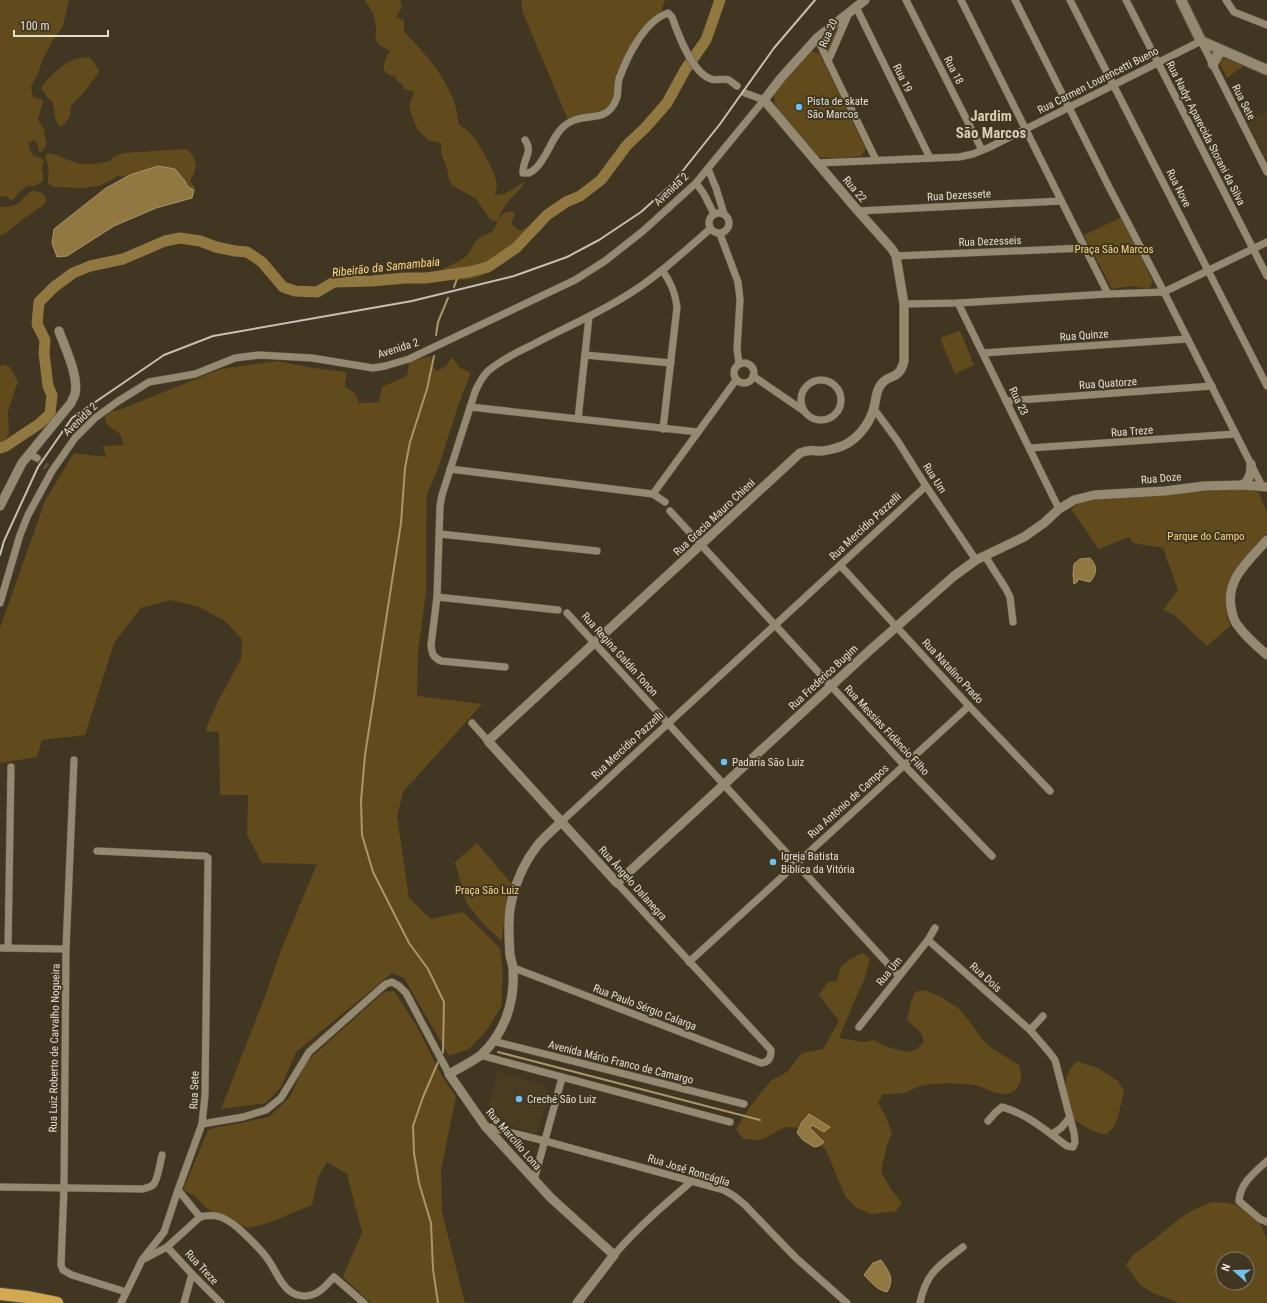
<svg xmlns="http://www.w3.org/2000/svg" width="1267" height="1303" font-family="'Roboto Condensed',sans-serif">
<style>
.built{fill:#4a3c20}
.green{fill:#614b1c;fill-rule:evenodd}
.water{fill:#917740;stroke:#aa966c}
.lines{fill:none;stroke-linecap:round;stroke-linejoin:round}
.stream{stroke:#aa966c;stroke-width:2}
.river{stroke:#917740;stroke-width:11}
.minor-tunnel{stroke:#594f3b;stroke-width:7;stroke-dasharray:7 3.5;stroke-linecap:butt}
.minor-casing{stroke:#5c5340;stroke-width:8}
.tertiary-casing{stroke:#5c5340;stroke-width:10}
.secondary-casing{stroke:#5c5340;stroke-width:12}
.motorway-casing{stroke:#5c5340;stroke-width:14}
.minor{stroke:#958972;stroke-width:7}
.tertiary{stroke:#958972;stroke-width:9}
.secondary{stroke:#958972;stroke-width:10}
.motorway{stroke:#d2a850;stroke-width:12}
.rail{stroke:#c7c0b2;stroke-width:2}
.poi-dot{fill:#6bc3f2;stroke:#403621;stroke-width:1.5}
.labels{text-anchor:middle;stroke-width:4;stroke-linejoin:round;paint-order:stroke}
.street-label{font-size:11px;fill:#e4ded1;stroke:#403621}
.poi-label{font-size:11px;fill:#e4ded1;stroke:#403621;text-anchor:start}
.park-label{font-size:11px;fill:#fcd483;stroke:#403621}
.water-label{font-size:12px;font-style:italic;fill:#fdd584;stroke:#403621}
.district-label{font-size:15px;font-weight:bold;fill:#d8cbb2;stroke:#403621}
</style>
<rect width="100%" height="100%" fill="#403621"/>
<!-- built -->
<g class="built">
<polygon points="1267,112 1267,161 1247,120"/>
<polygon points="498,1071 544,1085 549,1095 537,1134 488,1120 485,1118"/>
</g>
<!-- green -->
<g class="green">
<path d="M0 0H69L63 26 53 40 42 61 38 74 31 86 32 94 33 97 43 100 38 120 44 129 46 146 42 152 39 151 38 145 35 140 28 143C29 148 32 151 33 156L41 158 44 160 42 168 43 181 34 187 30 185C23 188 18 193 14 199L10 200 7 196 0 197Z"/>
<path d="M364 0H400C404 7 400 11 396 17L404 20V32C426 53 459 92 458 124 461 126 465 128 468 131 477 139 497 174 497 186 497 188 495 192 495 195 506 197 515 185 525 182 522 188 517 192 512 197 506 204 501 211 498 219L504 213 511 211 514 213 515 216 511 223 518 230H522L530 225C526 237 520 251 509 258 503 261 497 264 492 267 489 270 486 273 483 275 472 281 455 281 444 277L442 272 443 269C450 265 459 262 465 257 471 252 473 244 478 239 485 232 494 237 497 221H495L490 219 476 199 452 185 449 179 447 169 441 153V143L428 140 417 129 409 107 414 92 404 89 403 85 397 81 395 76C393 76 391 76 389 75 379 71 386 56 390 51 386 47 380 48 377 42 375 38 376 34 376 29 376 18 371 8 364 0Z"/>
<polygon points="521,0 665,0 660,15 647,28 618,81 616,100 609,113 569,122 523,13"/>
<polygon points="843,21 829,55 821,41"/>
<path d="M811 51 819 53 866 149 861 156C846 157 828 161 814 155L775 108 774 95 777 89Z"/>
<path d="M88 57 92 60 99 70V72L86 90 71 106C71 115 68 123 60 127 54 121 54 110 53 102L47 97 41 88C47 78 64 63 75 59 79 58 84 58 88 57Z"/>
<polygon points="1221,59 1227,59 1243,66 1227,78 1219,62"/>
<path d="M186 149C198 157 198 169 190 181L195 188 194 191 141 178 118 176 99 186 83 188 54 187 48 183C48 175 50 166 45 158L47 153 56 155 79 164H95L110 161 115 156 124 153Z"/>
<path d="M32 191C40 191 46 193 46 202 39 209 31 214 23 219 15 225 9 232 0 236V207C7 207 17 206 22 200 26 196 27 194 32 191Z"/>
<polygon points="1122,217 1153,282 1149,289 1132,286 1112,289 1084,235"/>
<polygon points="960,331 974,365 955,374 940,338"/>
<polygon points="431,356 432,364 436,371 446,366 452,357 460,368 471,373 458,406 439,466 427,495 426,531 426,592 418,652 417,696 482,704 403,792 397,817 409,898 430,919 463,912 500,948 503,972 501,1007 487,1030 469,1049 449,1056 404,978 392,973 296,1052 281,1087 266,1103 221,1109 264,999 283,945 317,864 262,863 247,835 248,795 220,795 219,732 205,731 218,701 241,659 242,639 225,621 199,607 171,600 141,608 114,643 85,735 42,740 37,757 0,763 0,628 45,501 74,453 106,457 103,446 124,445 120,434 106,424 105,416 112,411 119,410 221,369 277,361 313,368 346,372 345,387 355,393 359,403 379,402 382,387 407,376 409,362"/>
<polygon points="2,364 10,367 18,381 8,411 9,435 0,445 0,366"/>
<path d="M1248 489 1259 493 1267 512V533L1264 538C1237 568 1216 582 1230 626L1207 646 1173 614 1163 610 1178 590 1163 548 1133 543 1129 537 1099 549 1071 509 1081 502 1093 497 1185 491Z"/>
<polygon points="477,843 512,884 505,910 502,941 483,924 466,902 455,862"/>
<path d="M862 953 870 958 865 978 854 1002 839 1038 863 1042 873 1040 890 1048 907 1052 917 1049 924 1042 921 1033 907 1020 911 1002 915 992 925 990 941 997 958 1008 971 1023 981 1038 990 1047 1019 1065C1022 1075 1023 1086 1012 1092 1000 1099 986 1087 974 1085 957 1083 938 1082 921 1086 916 1087 912 1090 907 1092 899 1094 891 1094 883 1094L878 1103 886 1117 892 1133 887 1145 881 1172 891 1189 902 1203 896 1211 871 1214 857 1208 845 1196 826 1150 814 1138 799 1128 785 1127 761 1140 743 1139 736 1129 747 1111 761 1092 772 1080 787 1072 802 1053 823 1049 839 1021 819 995 828 982 837 981 840 968 849 960Z"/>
<polygon points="394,991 416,1025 443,1078 456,1096 441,1170 442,1212 465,1303 371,1303 343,1277 362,1232 347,1174 327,1162 318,1177 312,1205 268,1223 248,1228 206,1208 196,1197 183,1190 208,1130 217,1127 225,1126 269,1117 290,1097 306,1062 384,992"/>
<polygon points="1077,1061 1098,1068 1118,1081 1124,1091 1118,1117 1114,1127 1106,1135 1093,1131 1074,1120 1064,1101 1066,1079 1070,1069"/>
<path d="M1215 1202C1241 1202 1261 1215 1267 1241V1303H1180L1155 1294 1140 1285 1126 1265C1129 1261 1131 1256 1135 1253 1142 1248 1149 1244 1155 1239 1174 1223 1191 1207 1215 1202ZM1223 1259H1247V1283H1223Z"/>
</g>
<!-- water -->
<g class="water">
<polygon points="158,166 175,169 185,181 188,187 194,190 192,198 156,208 114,226 67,256 57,257 52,243 54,229 106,188 130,175"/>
<path d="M1090 558C1098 567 1097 573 1090 582L1078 579 1077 582 1074 584 1073 574 1074 564 1080 559Z"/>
<polygon points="809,1114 830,1127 824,1132 812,1125 810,1128 824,1142 819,1146 814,1147 803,1140 797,1133 802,1122"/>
<path d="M881 1260C889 1272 895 1278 887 1292 877 1290 871 1282 864 1275L873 1263Z"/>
</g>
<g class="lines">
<!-- stream -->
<g class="stream">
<polyline points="454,287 459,273"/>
<polyline points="436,335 438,322 448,298"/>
<polyline points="434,356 427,389 410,442 405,468 401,523 365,755 361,801 362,835 373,872 409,943 428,969 444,1002 443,1052 441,1056"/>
<polyline points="498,1052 760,1120"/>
<polyline points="438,1303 433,1269 431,1223 419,1183 414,1153 413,1126 423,1097 439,1060"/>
</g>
<!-- river -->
<polyline class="river" points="0,448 6,446 39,424 50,414 52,395 48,386 44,353 45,340 37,324 39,302 54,287 73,273 90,266 123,259 165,241 180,238 200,241 216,247 235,251 247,252 262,262 283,287 295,291 317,292 334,282 372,281 405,278 426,278 468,272 488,267 516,248 547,215 566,202 580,196 601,180 627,145 645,128 667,103 685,70 706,40 720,0"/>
<!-- minor-tunnel -->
<polyline class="minor-tunnel" points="37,458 47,467"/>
<!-- minor casing -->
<g class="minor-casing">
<g id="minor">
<polyline points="906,0 982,150"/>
<polyline points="961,0 1108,294"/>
<polyline points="1015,0 1109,187 1164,292 1262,486"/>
<polyline points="1070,0 1267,386"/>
<polyline points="1126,0 1267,276"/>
<polyline points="1226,0 1234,12 1267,25"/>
<polyline points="856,7 930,158"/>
<polyline points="817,38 828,61 849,13"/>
<polyline points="828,61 876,160"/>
<path d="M525 140C534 152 522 160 523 173H529C531 172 534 170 536 168 549 155 553 131 570 122 588 112 606 124 616 100 619 94 617 86 619 79 627 57 644 21 668 13L672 17C678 34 692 73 711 79 716 81 723 78 729 80L737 86"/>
<polyline points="817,163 959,157 973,154 990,147 1201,41 1267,172"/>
<polyline points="708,169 716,188 724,214"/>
<polyline points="696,183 704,194 714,214"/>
<polyline points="858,211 1061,201"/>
<circle cx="719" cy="223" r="10"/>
<polyline points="720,234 738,282 740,300 737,349 739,364"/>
<polyline points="896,256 1085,248"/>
<path d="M662 270C671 282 675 292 677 307L663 429"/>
<polyline points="958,303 1059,509"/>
<polyline points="904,304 958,303 1108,294 1164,292 1267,242"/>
<polyline points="983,353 1187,339"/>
<polyline points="585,355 671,363"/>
<circle cx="744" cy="373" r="10"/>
<polyline points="753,376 804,411"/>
<circle cx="821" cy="400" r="20"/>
<polyline points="1006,401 1212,386"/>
<polyline points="470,407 698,432"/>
<polyline points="874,409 897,440 926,486 976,560"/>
<polyline points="578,419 589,317"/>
<polyline points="1030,448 1235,434"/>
<polyline points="29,454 37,458"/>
<polyline points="450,469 653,494 665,502"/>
<polyline points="653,494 736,380"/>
<polyline points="670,511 904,765 992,856"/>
<polyline points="440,534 597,551"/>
<polyline points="985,556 1006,589 1010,597 1013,622"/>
<polyline points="840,565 969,706 1050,791"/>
<polyline points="437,597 558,610"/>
<polyline points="0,603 20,535 28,515 52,471 75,438 95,418 117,402 149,382 195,374 235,358 259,355 312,358 373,368 385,366 409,359 575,280 605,261 643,231 696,183 764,100 745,93"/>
<polyline points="567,613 899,976"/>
<path d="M505 667 441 661C433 657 432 654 431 645L437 597 440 506 442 495 475 392C478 385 482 377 488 371 501 360 517 352 532 345 566 327 600 313 632 292 659 275 686 250 710 229"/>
<polyline points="472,723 488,741"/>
<polyline points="74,760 66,949 64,1187 61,1265 63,1270 72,1275 126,1292"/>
<polyline points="561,822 926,486"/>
<polyline points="97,851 205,856 208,858 205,1095 202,1124 178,1190 164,1232 142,1260 121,1303"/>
<path d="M928 940 1030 1030 1049 1052 1055 1060 1074 1133 1075 1142 1073 1147 1067 1146C1046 1131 1028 1114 1002 1107L995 1113 988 1121"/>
<polyline points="0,948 66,949"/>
<polyline points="8,948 11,767"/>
<polyline points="689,962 969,706"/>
<path d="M514 968 761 1063C769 1062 771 1058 771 1050L617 883"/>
<polyline points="859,1027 928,940 935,928"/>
<polyline points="1030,1030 1043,1016"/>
<polyline points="493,1041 744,1104"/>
<polyline points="480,1055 730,1122"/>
<polyline points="202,1124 243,1117 266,1110 281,1098 309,1052 381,988 386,984 392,982 399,986 406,993 449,1074"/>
<polyline points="485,1126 545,1141 724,1190 734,1196 745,1205 795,1257 847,1303"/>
<polyline points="1052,1134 1061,1128 1070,1117"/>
<path d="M1267 1161C1255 1172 1240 1183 1239 1201L1260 1219 1267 1222"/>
<polyline points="534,1180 562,1078"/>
<path d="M0 1187 143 1189C146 1188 150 1187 153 1185 158 1180 160 1163 162 1155"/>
<path d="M178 1190 200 1217C216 1213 224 1217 237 1227 248 1237 258 1246 267 1258 273 1266 277 1276 283 1284 292 1297 308 1300 321 1290 326 1286 330 1281 334 1277L364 1303"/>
<polyline points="167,1247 192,1274 221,1303"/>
<path d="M614 1255C638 1227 665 1204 692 1181"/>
<polyline points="146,1258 167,1247 200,1217"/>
<polyline points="184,1303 192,1274"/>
<path d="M920 1303C926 1272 940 1265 963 1247"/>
</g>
</g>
<!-- tertiary casing -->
<g class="tertiary-casing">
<g id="tertiary">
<path d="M865 0 817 38 781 78 764 100 858 211 892 249 896 256 904 304V361C899 382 887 373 880 386 876 392 876 400 874 407 870 425 854 444 836 448 832 449 826 451 821 451 812 451 809 449 800 453L488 741 617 883 869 651 954 576 976 560 1024 537 1044 523 1059 509 1074 500 1094 495 1165 491 1204 486 1243 485 1267 487"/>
<path d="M1243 485C1250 479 1251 473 1251 464"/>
<path d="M0 506 22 463 71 403C72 400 74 397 75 394 79 376 65 348 59 331"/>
<path d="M1267 540C1250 560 1226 578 1231 607 1232 614 1234 622 1239 627 1247 638 1257 646 1267 655"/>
<path d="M561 822C553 830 544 837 537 846 523 864 514 886 510 909 508 924 509 940 510 955 511 960 513 965 513 970 515 1001 505 1033 481 1055 472 1062 459 1068 449 1074L485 1126 551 1198 614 1255 577 1303"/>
</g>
</g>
<!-- secondary casing -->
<g class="secondary-casing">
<g id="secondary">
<polyline points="1181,0 1201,41 1267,70"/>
<polyline points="1213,64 1218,54 1223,51"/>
</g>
</g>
<!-- motorway casing -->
<g class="motorway-casing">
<polyline id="motorway" points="0,1294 27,1297 57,1303"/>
</g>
<!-- minor -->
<use href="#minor" class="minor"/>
<!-- tertiary -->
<use href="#tertiary" class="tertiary"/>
<!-- secondary -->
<use href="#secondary" class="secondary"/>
<!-- motorway -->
<use href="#motorway" class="motorway"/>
<!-- rail -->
<polyline class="rail" points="0,555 4,541 38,467 72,418 164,355 213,336 412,301 514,276 567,257 599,240 641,212 673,183 720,124 774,48 815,0"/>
</g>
<!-- markers -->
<g class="poi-dot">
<circle cx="799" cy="107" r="4"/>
<circle cx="724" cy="762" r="4"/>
<circle cx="773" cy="862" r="4"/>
<circle cx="519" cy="1099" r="4"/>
</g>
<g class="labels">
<!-- street labels -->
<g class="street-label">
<text transform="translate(828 33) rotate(-67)" y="4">Rua 20</text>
<text transform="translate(954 70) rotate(63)" y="4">Rua 18</text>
<text transform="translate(903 78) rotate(64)" y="4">Rua 19</text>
<text transform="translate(1098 80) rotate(-27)" y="4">Rua Carmen Lourencetti Bueno</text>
<text transform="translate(1244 102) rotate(63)" y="4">Rua Sete</text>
<text transform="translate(1206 133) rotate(63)" y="4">Rua Nadyr Aparecida Storani da Silva</text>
<text transform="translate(1179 188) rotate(63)" y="4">Rua Nove</text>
<text transform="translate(671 189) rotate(-43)" y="4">Avenida 2</text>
<text transform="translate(855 189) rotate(50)" y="4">Rua 22</text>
<text transform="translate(959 195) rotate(-3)" y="4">Rua Dezessete</text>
<text transform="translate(990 241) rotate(-2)" y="4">Rua Dezesseis</text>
<text transform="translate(1084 335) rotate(-4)" y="4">Rua Quinze</text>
<text transform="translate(398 348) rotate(-18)" y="4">Avenida 2</text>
<text transform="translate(1108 383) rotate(-4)" y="4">Rua Quatorze</text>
<text transform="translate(1019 401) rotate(64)" y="4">Rua 23</text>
<text transform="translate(80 419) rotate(-44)" y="4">Avenida 2</text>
<text transform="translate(1132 431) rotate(-4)" y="4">Rua Treze</text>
<text transform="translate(935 478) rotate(57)" y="4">Rua Um</text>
<text transform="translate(1161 478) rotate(-5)" y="4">Rua Doze</text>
<text transform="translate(714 517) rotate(-43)" y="4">Rua Gracia Mauro Chieni</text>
<text transform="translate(865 526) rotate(-43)" y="4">Rua Mercídio Pazzelli</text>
<text transform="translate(620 654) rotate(48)" y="4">Rua Regina Galdin Tonon</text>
<text transform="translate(953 671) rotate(47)" y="4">Rua Natalino Prado</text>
<text transform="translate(823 677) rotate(-43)" y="4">Rua Frederico Bugim</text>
<text transform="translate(887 730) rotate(47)" y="4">Rua Messias Fidêncio Filho</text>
<text transform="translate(627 745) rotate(-43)" y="4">Rua Mercídio Pazzelli</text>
<text transform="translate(848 801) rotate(-42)" y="4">Rua Antônio de Campos</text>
<text transform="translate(633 883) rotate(48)" y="4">Rua Ângelo Dalanegra</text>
<text transform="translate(889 971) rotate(-51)" y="4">Rua Um</text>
<text transform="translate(986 977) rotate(42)" y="4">Rua Dois</text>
<text transform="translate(645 1007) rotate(21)" y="4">Rua Paulo Sérgio Calarga</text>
<text transform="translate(54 1048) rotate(-89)" y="4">Rua Luiz Roberto de Carvalho Nogueira</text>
<text transform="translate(621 1062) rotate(14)" y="4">Avenida Mário Franco de Camargo</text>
<text transform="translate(194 1090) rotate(-88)" y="4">Rua Sete</text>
<text transform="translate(514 1139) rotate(49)" y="4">Rua Marcílio Lona</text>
<text transform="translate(689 1170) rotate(17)" y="4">Rua José Roncáglia</text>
<text transform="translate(202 1267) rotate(47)" y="4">Rua Treze</text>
</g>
<!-- poi labels -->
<g class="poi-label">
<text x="807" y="105">Pista de skate<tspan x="807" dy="13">São Marcos</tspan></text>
<text x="732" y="766">Padaria São Luiz</text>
<text x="781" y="860">Igreja Batista<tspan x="781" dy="13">Biblíca da Vitória</tspan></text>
<text x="527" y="1103">Creché São Luiz</text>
</g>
<!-- park labels -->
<g class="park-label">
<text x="1114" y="253">Praça São Marcos</text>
<text x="1206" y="540">Parque do Campo</text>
<text x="487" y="894">Praça São Luiz</text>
</g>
<!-- water labels -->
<g class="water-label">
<text transform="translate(386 267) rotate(-6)" y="4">Ribeirão da Samambaia</text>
</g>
<!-- district labels -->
<g class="district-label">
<text x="991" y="121">Jardim<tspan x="991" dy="17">São Marcos</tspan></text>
</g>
</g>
<!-- north arrow -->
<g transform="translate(1235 1271) rotate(290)"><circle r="19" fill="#403621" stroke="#827967"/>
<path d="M0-3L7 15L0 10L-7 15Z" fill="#6bc3f2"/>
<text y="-6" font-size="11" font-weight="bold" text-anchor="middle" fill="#e4ded1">N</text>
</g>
<!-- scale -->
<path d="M14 30v6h94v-6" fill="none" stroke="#e4ded1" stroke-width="2"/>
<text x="20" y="30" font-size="12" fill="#e4ded1" stroke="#403621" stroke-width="3" paint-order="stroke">100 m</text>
</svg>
